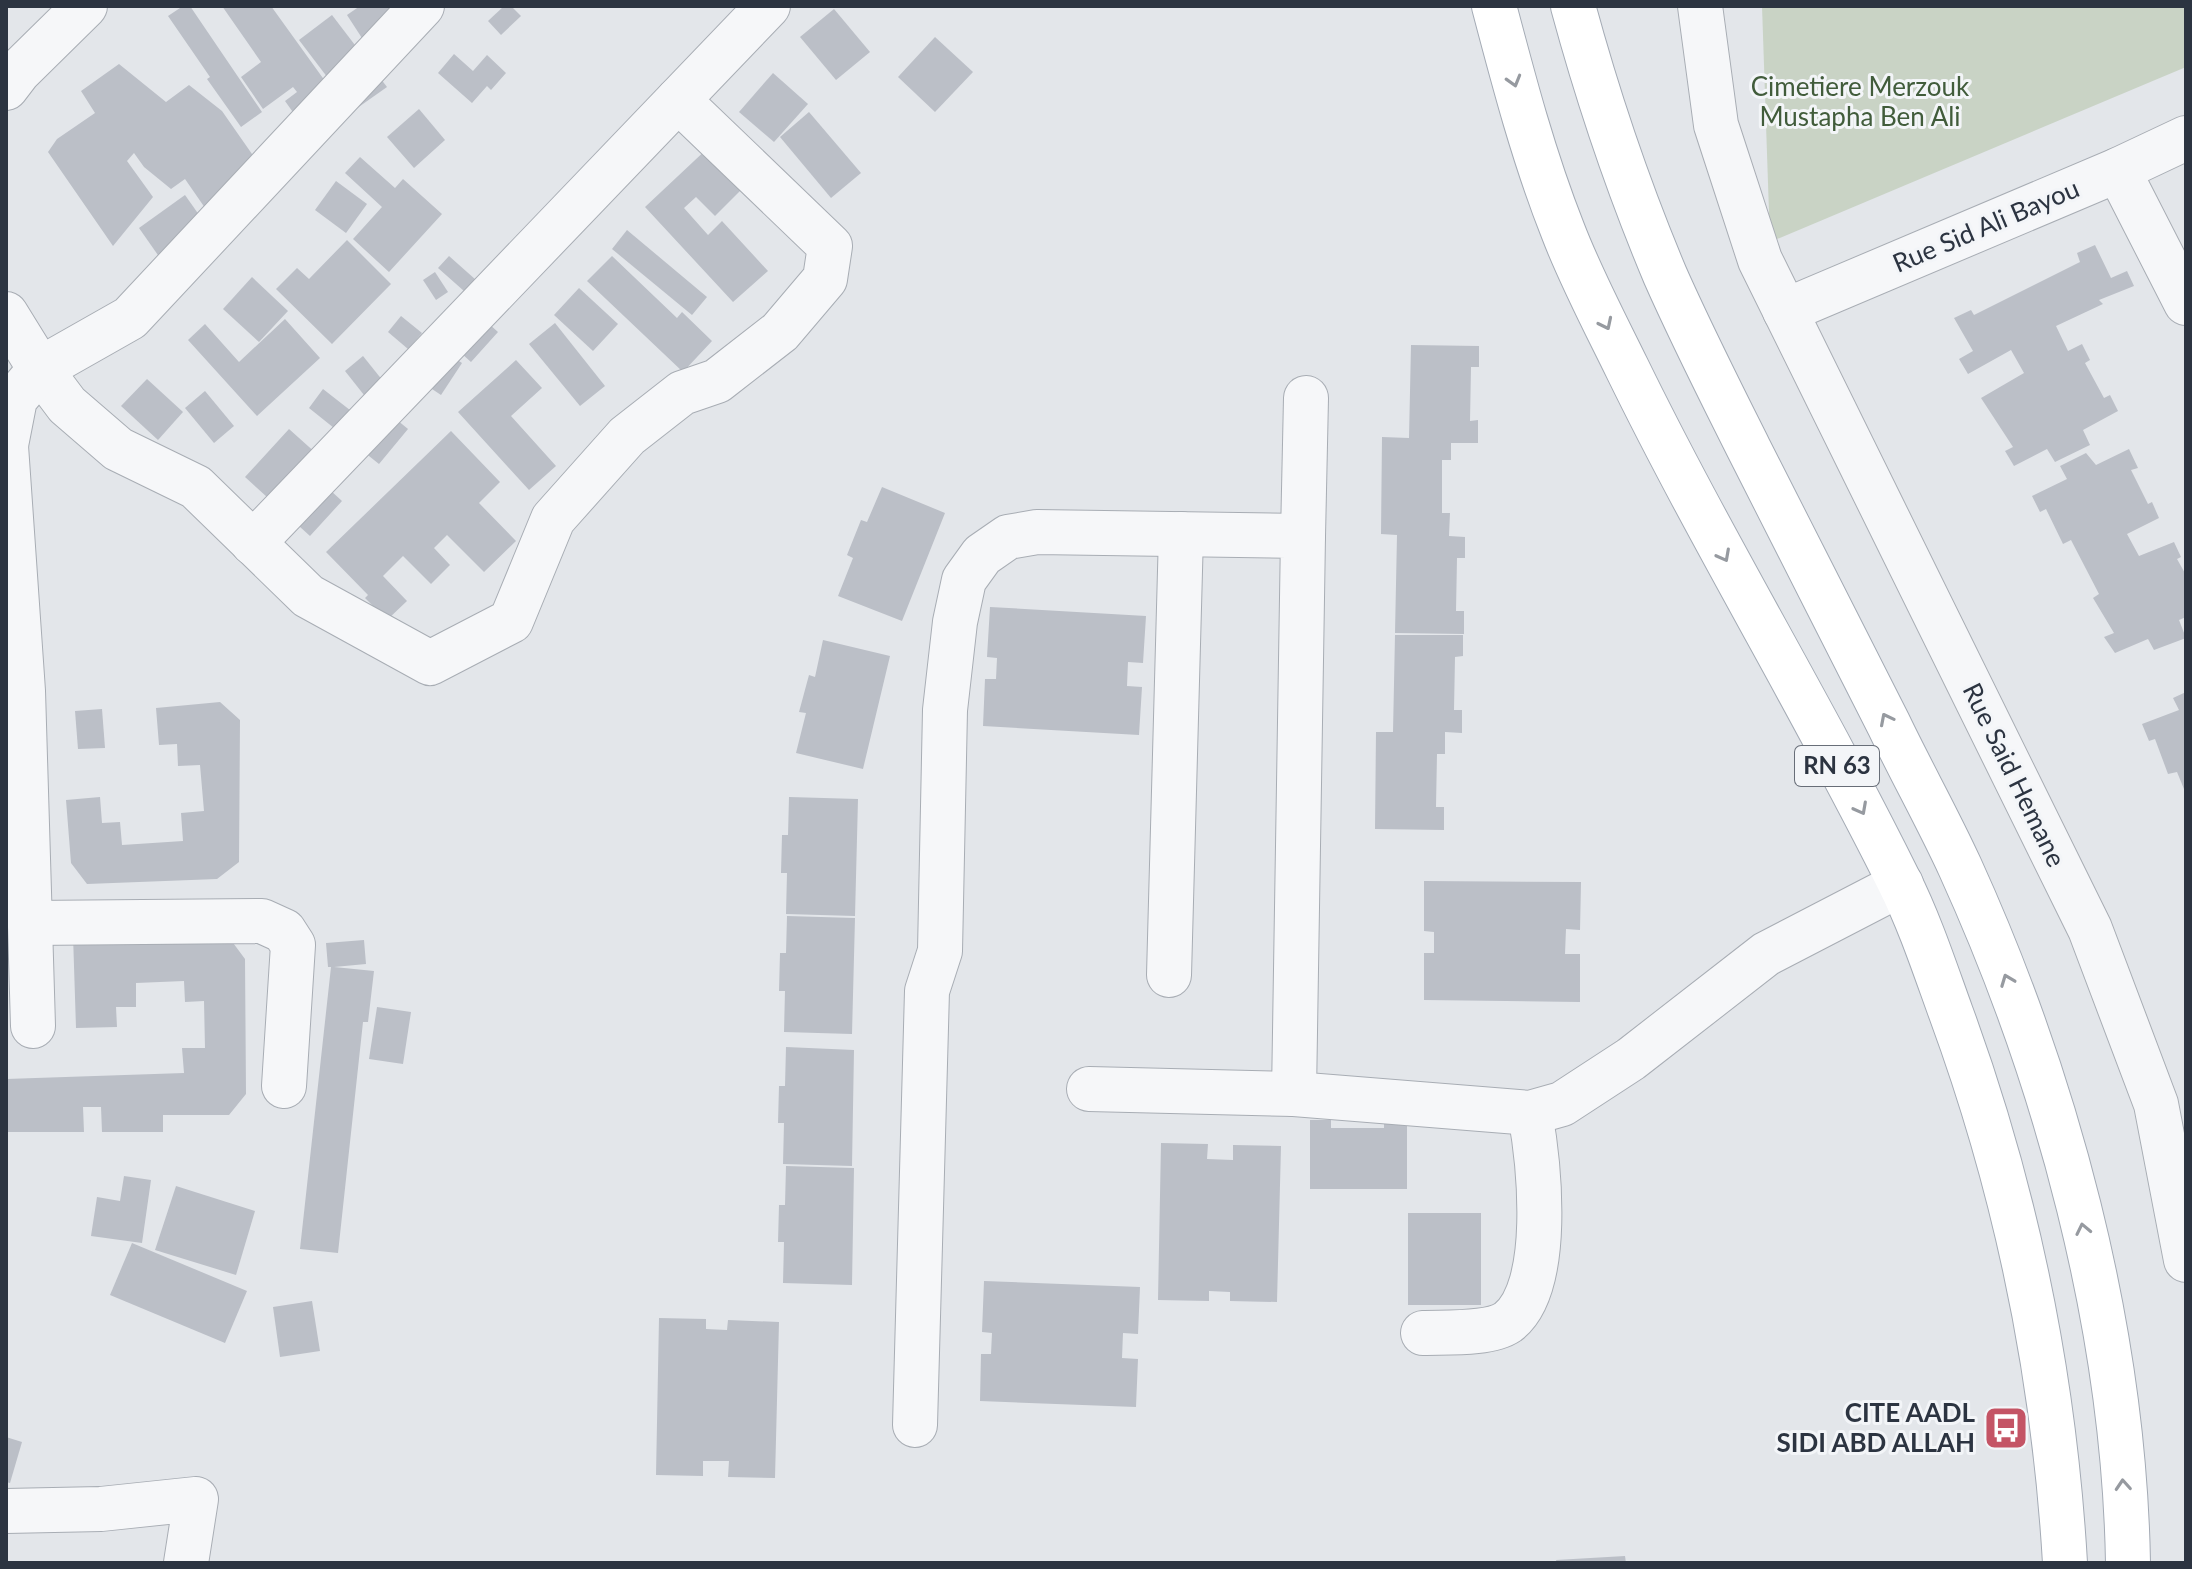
<svg xmlns="http://www.w3.org/2000/svg" width="2192" height="1569" font-family="Lato,sans-serif">
<style>
.green{fill:#c9d3c5}
.building{fill:#bbbfc7}
.lines{fill:none;stroke-linecap:round;stroke-linejoin:round}
.minor-casing{stroke:#a8adb4;stroke-width:46}
.major-casing{stroke:#a4abb5;stroke-width:46}
.minor{stroke:#f6f7f9;stroke-width:44}
.major{stroke:#fff;stroke-width:44}
.oneway{stroke:#969aa0}
.labels{text-anchor:middle;stroke-width:6;stroke-linejoin:round;paint-order:stroke}
.shield{fill:#f3f5f8;stroke:#686e78;stroke-width:2}
.shield-label{font-size:24px;font-weight:bold;fill:#2c3441}
.park-label{font-size:26px;fill:#415c3b;stroke:#f3f5f8}
.street-label{font-size:26px;fill:#2c3441;stroke:#f3f5f8}
.poi-label{font-size:26px;font-weight:bold;fill:#2c3441;stroke:#f3f5f8;text-anchor:end}
</style>
<rect width="100%" height="100%" fill="#e3e6ea"/>
<!-- green -->
<polygon class="green" points="1762,6 2186,6 2186,67 1770,242"/>
<!-- building -->
<g class="building">
<polygon points="183,6 190,6 262,112 241,127 207,79 210,77 168,16"/>
<polygon points="222,6 271,6 343,106 307,132 285,101 297,92 293,87 263,109 241,77 261,62"/>
<polygon points="360,6 394,6 373,55 347,15"/>
<polygon points="504,6 511,6 521,16 501,35 488,21"/>
<polygon points="834,9 870,52 836,80 800,37"/>
<polygon points="332,15 387,87 353,111 299,40"/>
<polygon points="935,37 973,72 935,112 898,77"/>
<polygon points="454,54 473,71 487,55 506,73 491,90 487,86 472,103 438,73"/>
<polygon points="119,64 166,102 189,85 222,111 268,177 212,218 185,179 171,189 144,167 134,153 127,161 153,197 113,246 48,152 57,139 95,113 81,91"/>
<polygon points="773,73 808,104 774,142 739,112"/>
<polygon points="419,109 445,140 414,168 387,137"/>
<polygon points="809,112 861,173 831,198 780,137"/>
<polygon points="710,146 746,185 715,216 696,197 684,208 708,235 722,221 768,271 733,302 645,207"/>
<polygon points="360,157 395,188 403,179 442,214 389,272 353,239 382,207 345,173"/>
<polygon points="336,181 367,204 346,233 315,210"/>
<polygon points="185,195 221,246 174,278 139,228"/>
<polygon points="627,230 707,297 692,315 612,249"/>
<polygon points="347,240 391,284 332,344 276,289 297,268 309,279"/>
<polygon points="2095,245 2111,278 2127,271 2134,286 2099,300 2103,304 2056,326 2068,351 2082,344 2090,360 2085,363 2104,398 2110,395 2118,411 2083,430 2090,445 2055,462 2047,449 2014,466 2005,451 2013,447 1981,398 2024,373 2011,350 1968,374 1959,359 1973,351 1954,318 1971,310 1974,315 2080,262 2077,253"/>
<polygon points="449,256 485,288 469,306 498,332 471,362 432,327 464,291 438,268"/>
<polygon points="612,256 677,318 682,312 712,341 683,372 587,281"/>
<polygon points="435,272 448,292 436,300 423,280"/>
<polygon points="252,277 288,311 259,342 223,309"/>
<polygon points="579,288 618,324 593,351 554,315"/>
<polygon points="401,316 422,333 408,349 388,332"/>
<polygon points="285,319 320,358 257,416 188,340 205,324 239,362"/>
<polygon points="555,323 605,386 580,406 529,344"/>
<polygon points="423,338 462,363 441,395 402,369"/>
<polygon points="1411,345 1479,346 1479,367 1471,367 1470,421 1478,420 1478,443 1451,443 1451,460 1442,460 1442,513 1450,513 1449,536 1465,537 1465,558 1457,558 1456,611 1464,611 1464,634 1395,633 1397,535 1381,534 1382,437 1409,438"/>
<polygon points="363,356 383,381 364,395 345,371"/>
<polygon points="516,360 542,388 511,416 556,466 529,490 458,412"/>
<polygon points="147,379 183,412 158,440 121,406"/>
<polygon points="323,389 355,414 369,397 408,429 379,464 309,408"/>
<polygon points="205,391 234,426 214,443 185,408"/>
<polygon points="289,429 318,455 306,468 342,501 310,536 245,477"/>
<polygon points="451,431 500,482 479,503 516,541 484,572 447,535 434,548 450,565 431,584 403,556 383,576 407,601 387,620 365,598 368,595 326,552"/>
<polygon points="2129,449 2138,468 2131,470 2148,504 2152,502 2159,518 2127,534 2139,556 2174,542 2181,557 2177,559 2186,575 2186,617 2179,620 2186,638 2154,650 2148,639 2115,653 2104,637 2114,633 2093,598 2099,594 2071,540 2063,544 2046,509 2040,512 2032,496 2067,479 2060,466 2086,453 2096,465"/>
<polygon points="882,487 945,513 902,621 838,596 853,558 847,555 861,520 867,522"/>
<polygon points="990,607 1146,616 1143,663 1128,662 1127,686 1142,687 1139,735 983,726 985,679 996,679 997,658 987,657"/>
<polygon points="1395,635 1463,635 1463,656 1455,657 1454,710 1462,710 1462,733 1445,732 1445,754 1437,754 1436,807 1444,807 1444,830 1375,829 1376,732 1393,732"/>
<polygon points="823,640 890,656 863,769 796,753 806,713 799,712 809,675 815,677"/>
<polygon points="2186,692 2186,794 2177,772 2168,774 2155,739 2149,741 2142,724 2179,710 2173,698"/>
<polygon points="220,702 240,720 239,862 217,879 87,884 71,863 66,800 100,797 102,823 120,822 122,845 183,841 181,813 204,811 200,765 178,766 177,744 159,745 156,708"/>
<polygon points="102,709 105,748 78,749 75,711"/>
<polygon points="789,797 858,799 855,916 786,914 787,873 781,873 782,835 788,835"/>
<polygon points="1424,881 1581,882 1580,930 1566,929 1565,954 1580,954 1580,1002 1424,1000 1424,953 1434,953 1434,932 1424,931"/>
<polygon points="787,916 855,918 852,1034 784,1032 785,991 779,991 780,953 786,953"/>
<polygon points="225,932 245,959 246,1094 229,1115 163,1115 163,1132 102,1132 101,1107 83,1107 84,1132 6,1132 6,1079 184,1073 182,1048 205,1048 204,1001 185,1002 184,981 136,983 136,1007 116,1007 117,1027 76,1028 73,935"/>
<polygon points="364,940 366,964 334,967 374,971 368,1022 363,1022 338,1253 300,1249 331,967 328,967 326,943"/>
<polygon points="377,1007 411,1012 403,1064 369,1059"/>
<polygon points="786,1047 854,1050 852,1166 783,1164 784,1123 778,1123 779,1086 785,1086"/>
<polygon points="1310,1120 1331,1120 1331,1128 1384,1128 1384,1120 1407,1120 1407,1189 1310,1189"/>
<polygon points="1161,1143 1208,1144 1207,1159 1233,1160 1233,1145 1281,1146 1277,1302 1230,1301 1230,1292 1209,1291 1209,1301 1158,1300"/>
<polygon points="786,1166 854,1168 852,1285 783,1283 784,1242 778,1242 779,1205 785,1205"/>
<polygon points="124,1176 151,1180 142,1243 91,1236 97,1197 120,1201"/>
<polygon points="176,1186 255,1211 236,1275 155,1250"/>
<rect x="1408" y="1213" width="73" height="92"/>
<polygon points="132,1243 247,1291 225,1343 110,1295"/>
<polygon points="984,1281 1140,1287 1138,1334 1123,1333 1122,1358 1138,1359 1136,1407 980,1401 981,1354 991,1354 992,1333 982,1332"/>
<polygon points="312,1301 320,1351 280,1357 273,1307"/>
<polygon points="659,1318 706,1319 706,1329 727,1330 728,1320 779,1322 775,1478 728,1477 729,1461 703,1461 703,1476 656,1475"/>
<polygon points="6,1437 22,1442 10,1483 6,1482"/>
<polygon points="1625,1556 1626,1563 1557,1563 1556,1560"/>
</g>
<g class="lines">
<!-- minor casing -->
<g class="minor-casing">
<g id="minor">
<polyline points="1700,6 1716,125 1760,260 2090,929 2156,1104 2186,1260"/>
<polyline points="6,88 19,71 85,6"/>
<polyline points="2118,170 2186,303"/>
<polyline points="1785,311 2118,170 2186,138"/>
<polyline points="6,314 40,369 67,405 118,449 196,487 308,596 430,663 511,621 553,519 627,436 682,393 717,381 780,332 825,279 830,246 678,100"/>
<polyline points="6,445 15,399 40,369 130,318 422,6"/>
<polyline points="6,446 23,691 33,1026"/>
<polyline points="1303,536 1306,398"/>
<polyline points="253,543 768,6"/>
<polyline points="30,923 262,921 284,931 293,945 284,1086"/>
<polyline points="1169,975 1181,534"/>
<polyline points="1089,1089 1294,1094"/>
<path d="M1423 1333C1445 1332 1489 1335 1508 1322 1553 1287 1539 1163 1530 1113"/>
<polyline points="915,1425 927,991 940,951 945,710 955,622 964,580 982,555 1008,537 1037,532 1303,536 1294,1094 1530,1113 1562,1104 1631,1059 1766,954 1901,884"/>
<polyline points="6,1511 101,1509 196,1499 186,1563"/>
</g>
</g>
<!-- major casing -->
<g class="major-casing">
<g id="major">
<path d="M1494 6C1514 82 1534 158 1563 231 1581 278 1605 323 1627 368 1712 542 1813 707 1899 881 1920 923 1935 969 1951 1013 2016 1190 2054 1375 2065 1563"/>
<path d="M1573 6C1598 98 1628 187 1665 275 1691 334 1720 391 1749 449 1796 541 1842 633 1889 725 1912 773 1938 819 1960 867 2057 1080 2124 1329 2128 1563"/>
</g>
</g>
<!-- minor -->
<use href="#minor" class="minor"/>
<!-- major -->
<use href="#major" class="major"/>
</g>
<!-- one-way arrows -->
<defs><path id="oneway-chevron" d="M-2-3.5L2.5 0L-2 3.5" fill="none" stroke-width="1.6" stroke-linecap="round" stroke-linejoin="round" transform="scale(2)"/></defs>
<g class="oneway">
<use href="#oneway-chevron" transform="translate(1514 81) rotate(74)"/>
<use href="#oneway-chevron" transform="translate(1606 324) rotate(64)"/>
<use href="#oneway-chevron" transform="translate(1724 556) rotate(62)"/>
<use href="#oneway-chevron" transform="translate(1886 719) rotate(-117)"/>
<use href="#oneway-chevron" transform="translate(1861 809) rotate(62)"/>
<use href="#oneway-chevron" transform="translate(2007 980) rotate(-111)"/>
<use href="#oneway-chevron" transform="translate(2083 1229) rotate(-102)"/>
<use href="#oneway-chevron" transform="translate(2123 1485) rotate(-94)"/>
</g>
<!-- icons -->
<defs>
<g id="bus-square" transform="scale(2.3)"><rect x="-9" y="-9" width="18" height="18" rx="4" fill="#c45465" stroke="#f3f5f8"/><path d="M-5-6H5V4H4V6H2V4H-2V6H-4V4H-5ZM-3.5-4V0h7V-4ZM-3.5 1.2v1.5H-2V1.2ZM2 1.2v1.5H3.5V1.2Z" fill="#fff"/></g>
</defs>
<g fill-rule="evenodd">
<use href="#bus-square" x="2006" y="1428"/>
</g>
<g class="labels">
<!-- shield labels -->
<rect class="shield" x="1795" y="746" width="84" height="40" rx="6"/>
<g class="shield-label">
<text x="1837" y="774">RN 63</text>
</g>
<!-- park labels -->
<g class="park-label">
<text x="1860" y="96">Cimetiere Merzouk<tspan x="1860" dy="30">Mustapha Ben Ali</tspan></text>
</g>
<!-- street labels -->
<g class="street-label">
<text transform="translate(1986 226) rotate(-23)" y="9">Rue Sid Ali Bayou</text>
<text transform="translate(2014 775) rotate(64)" y="9">Rue Said Hemane</text>
</g>
<!-- poi labels -->
<g class="poi-label">
<text x="1975" y="1422">CITE AADL<tspan x="1975" dy="30">SIDI ABD ALLAH</tspan></text>
</g>
</g>
<!-- border -->
<rect width="2192" height="1569" fill="none" stroke="#2c3441" stroke-width="16"/>
</svg>
